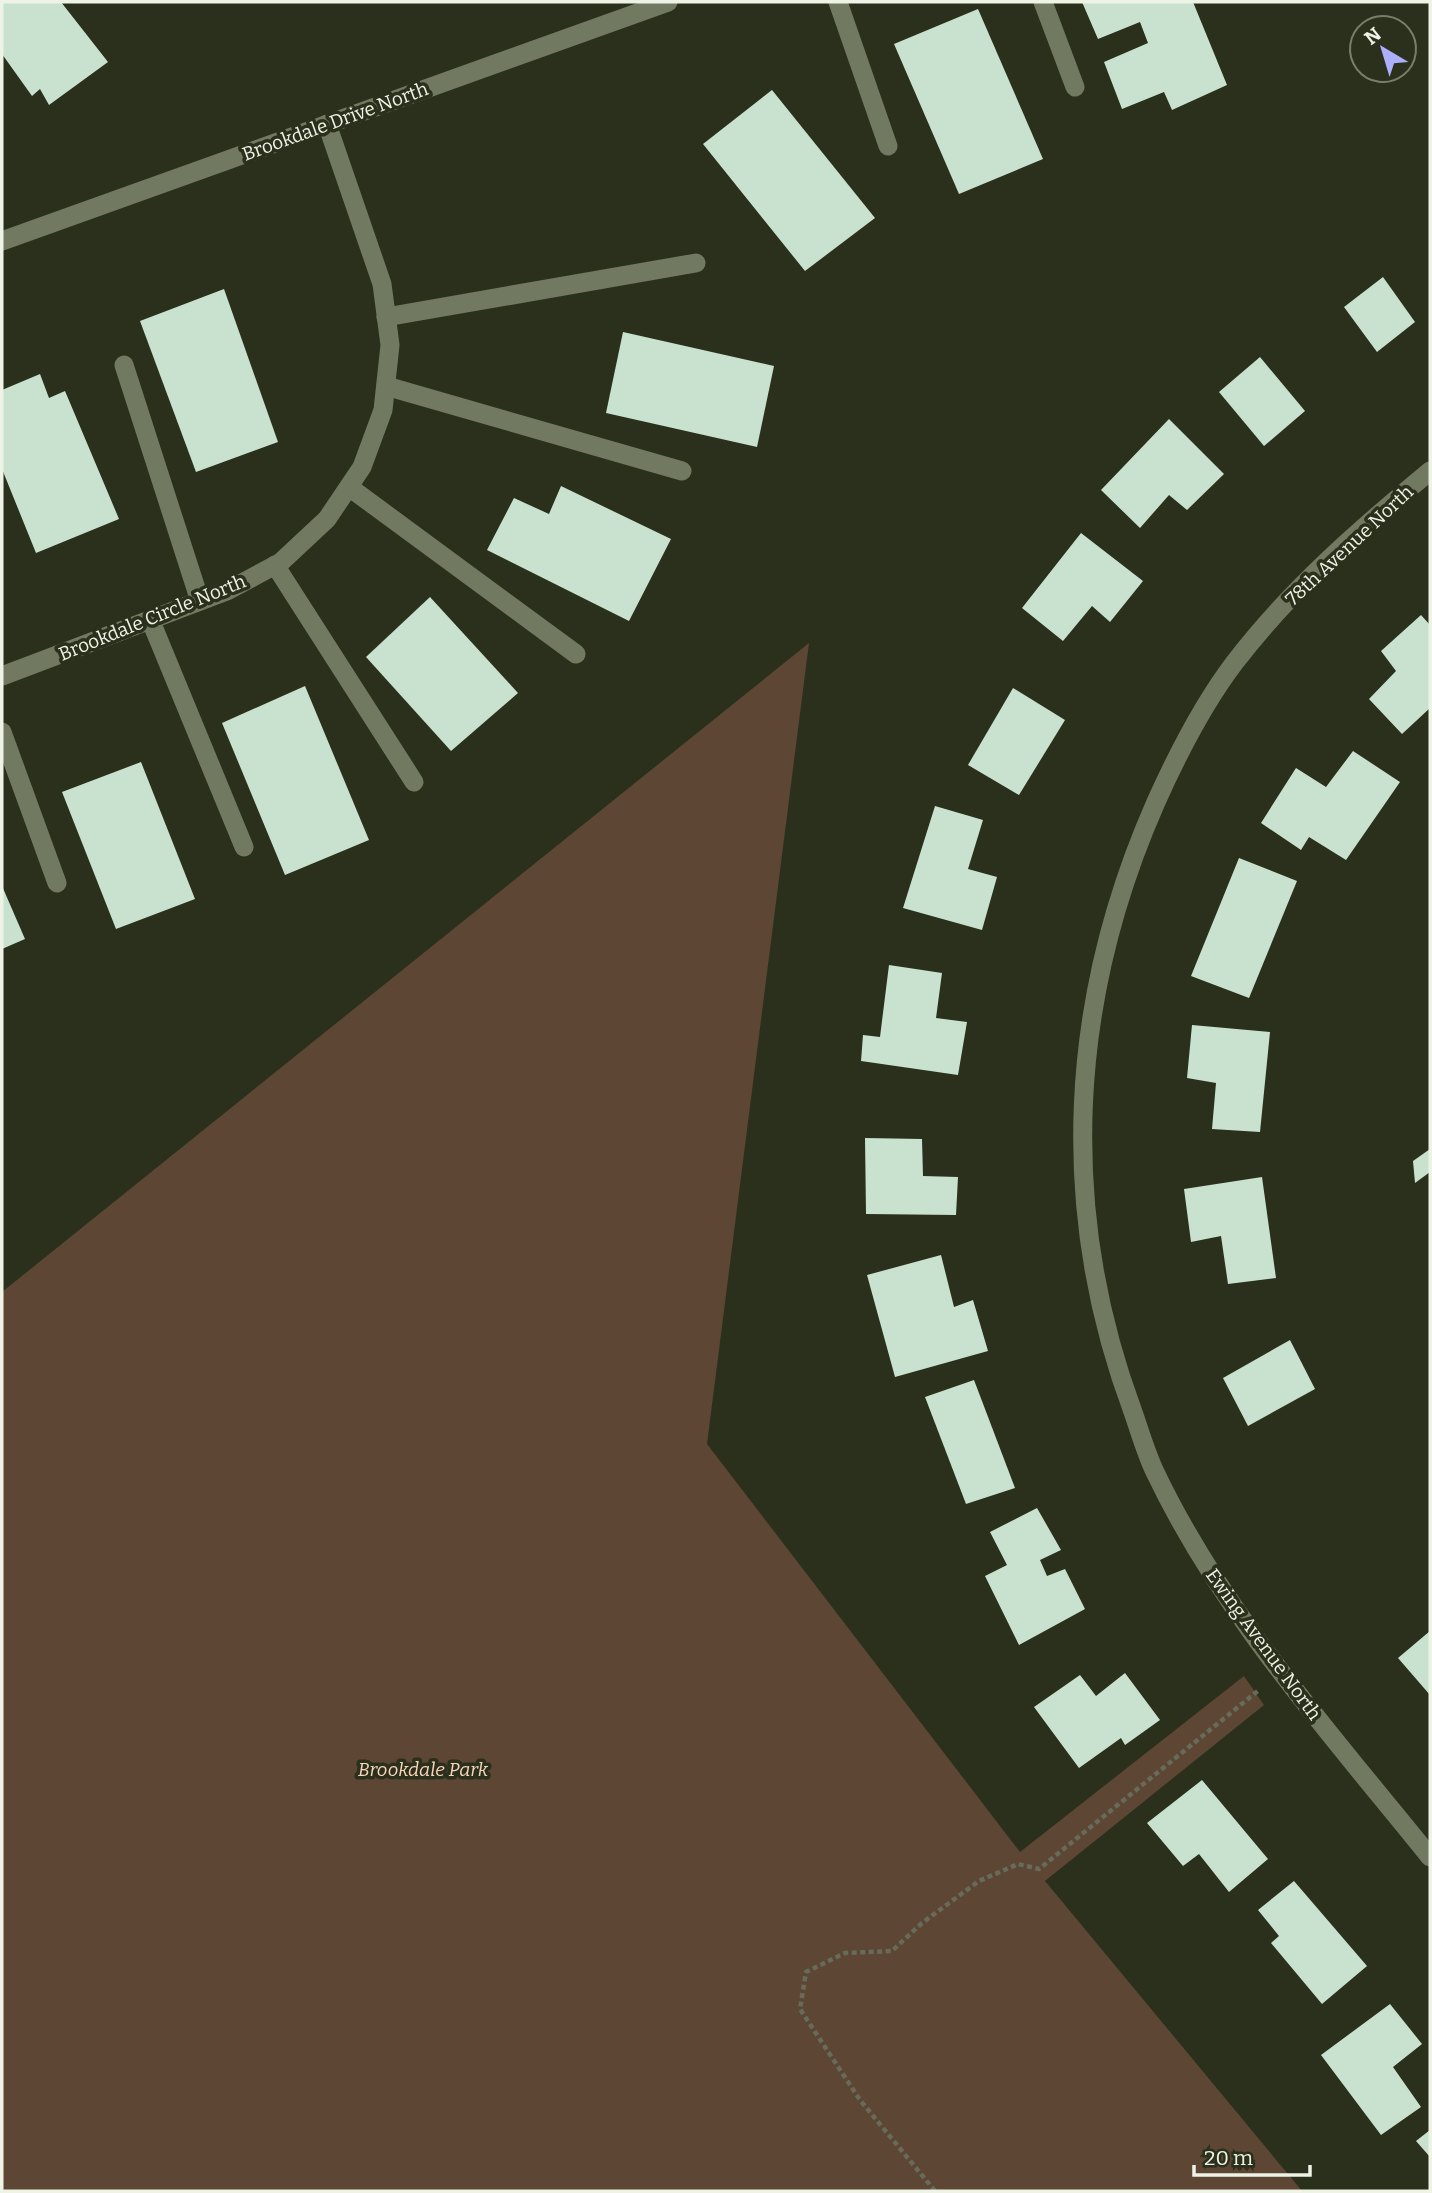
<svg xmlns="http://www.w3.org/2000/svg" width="1432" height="2193" font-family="Bitter,serif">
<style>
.park{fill:#5e4634}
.building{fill:#c9e2d0}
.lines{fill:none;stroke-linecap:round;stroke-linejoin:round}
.path{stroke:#666c59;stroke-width:4.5;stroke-dasharray:5 3.5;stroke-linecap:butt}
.service{stroke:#717961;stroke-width:19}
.minor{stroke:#717961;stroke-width:19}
.tertiary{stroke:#717961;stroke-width:19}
.labels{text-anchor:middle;stroke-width:7;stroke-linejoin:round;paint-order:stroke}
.street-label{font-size:19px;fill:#eef3e6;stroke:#2a301b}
.park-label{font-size:19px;font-style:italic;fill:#f9d5ba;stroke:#2a301b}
</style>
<rect width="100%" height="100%" fill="#2a301b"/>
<!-- park -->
<polygon class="park" points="809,643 707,1444 1020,1852 1244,1676 1264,1705 1045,1881 1302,2191 2,2191 2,1292"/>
<!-- building -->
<g class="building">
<polygon points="2,2 61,2 108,62 49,105 40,89 32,96 2,54"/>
<polygon points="1082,2 1193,2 1227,85 1172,110 1164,92 1122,109 1104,62 1148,43 1140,22 1098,39"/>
<polygon points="978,9 1043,159 959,194 894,44"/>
<polygon points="772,90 875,218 805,271 703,144"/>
<polygon points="1383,277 1415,322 1377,352 1344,307"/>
<polygon points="224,289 278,442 196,472 140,321"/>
<polygon points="623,332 774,366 757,447 606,413"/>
<polygon points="1260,357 1305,411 1264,446 1219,392"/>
<polygon points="40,374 49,398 65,391 119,519 36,553 2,469 2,390"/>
<polygon points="1169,419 1224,474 1187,510 1169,495 1140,528 1101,490"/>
<polygon points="561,486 671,539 629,621 487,550 514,498 549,514"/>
<polygon points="1081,533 1143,581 1110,622 1092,606 1063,641 1022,608"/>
<polygon points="430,597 518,693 451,751 366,657"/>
<polygon points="1421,615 1430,625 1430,708 1402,734 1369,699 1396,671 1381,651"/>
<polygon points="305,686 369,840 285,875 222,723"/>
<polygon points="1013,688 1065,720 1019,795 968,765"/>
<polygon points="1353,751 1400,782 1346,860 1309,837 1301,850 1261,823 1296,768 1326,787"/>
<polygon points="141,762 195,899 116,929 62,792"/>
<polygon points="935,806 983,820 968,869 997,877 982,930 903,908"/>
<polygon points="1239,858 1297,881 1249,998 1191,976"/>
<polygon points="2,886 25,939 2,949"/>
<polygon points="889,965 942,973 936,1018 967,1022 958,1075 861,1061 863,1035 880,1037"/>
<polygon points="1192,1025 1270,1032 1260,1132 1212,1129 1216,1083 1187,1078"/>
<polygon points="865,1138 922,1139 923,1176 958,1177 956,1215 866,1214"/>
<polygon points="1430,1149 1430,1172 1415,1183 1413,1161"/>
<polygon points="1262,1177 1276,1278 1228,1284 1221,1236 1191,1242 1184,1189"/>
<polygon points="941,1255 954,1307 973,1300 988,1351 895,1377 867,1275"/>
<polygon points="1290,1340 1315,1389 1248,1426 1223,1378"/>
<polygon points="974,1380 1015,1488 966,1504 925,1397"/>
<polygon points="1037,1508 1061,1550 1040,1560 1047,1576 1065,1569 1085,1609 1019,1645 985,1576 1007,1565 990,1532"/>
<polygon points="1430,1631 1430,1695 1398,1658"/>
<polygon points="1125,1673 1160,1720 1125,1745 1121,1738 1079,1768 1034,1707 1080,1675 1096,1696"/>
<polygon points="1202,1780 1268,1859 1229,1892 1199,1854 1183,1866 1147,1823"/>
<polygon points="1294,1881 1367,1966 1322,2004 1271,1943 1279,1936 1258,1910"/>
<polygon points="1390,2004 1422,2044 1393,2067 1421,2107 1381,2135 1321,2055"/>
<polygon points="1430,2130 1430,2157 1416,2141"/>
</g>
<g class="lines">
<!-- path -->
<polyline class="path" points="935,2191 860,2100 800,2009 806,1972 845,1953 892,1951 922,1923 979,1881 1018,1864 1039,1869 1259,1690"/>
<!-- service -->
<g class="service">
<polyline points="838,2 888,146"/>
<polyline points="1043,2 1075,87"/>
<polyline points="386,317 696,263"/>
<polyline points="124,365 200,601"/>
<polyline points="386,386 682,471"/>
<polyline points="349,487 576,654"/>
<polyline points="275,565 414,782"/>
<polyline points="150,619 244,847"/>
<polyline points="2,732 57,883"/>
</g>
<!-- minor -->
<g class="minor">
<path d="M1430 471C1360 529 1291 589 1235 662 1203 704 1178 753 1156 802 1069 999 1057 1208 1133 1412 1140 1432 1146 1453 1155 1472 1223 1615 1332 1735 1430 1857"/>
<polyline points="2,676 229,590 281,562 327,519 362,467 383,410 390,345 382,284 327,124"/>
</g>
<!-- tertiary -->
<polyline class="tertiary" points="2,241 668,2"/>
</g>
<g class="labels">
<!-- street labels -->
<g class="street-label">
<text transform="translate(335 121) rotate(-20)" y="7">Brookdale Drive North</text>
<text transform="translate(1349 545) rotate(-43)" y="7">78th Avenue North</text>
<text transform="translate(152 617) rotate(-22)" y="7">Brookdale Circle North</text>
<text transform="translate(1264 1644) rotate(54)" y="7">Ewing Avenue North</text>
</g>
<!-- park labels -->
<g class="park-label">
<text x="423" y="1776">Brookdale Park</text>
</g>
</g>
<!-- border -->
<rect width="1432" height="2193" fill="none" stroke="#eef3e6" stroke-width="7"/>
<!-- north arrow -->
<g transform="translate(1383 49) rotate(322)"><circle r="33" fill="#2a301b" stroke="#787e6c" stroke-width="2"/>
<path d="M0-5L12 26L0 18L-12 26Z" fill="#acaffb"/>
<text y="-10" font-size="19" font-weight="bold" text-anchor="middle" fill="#eef3e6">N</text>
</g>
<!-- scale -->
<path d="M1194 2165v10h116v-10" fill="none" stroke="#eef3e6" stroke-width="3.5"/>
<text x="1204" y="2165" font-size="21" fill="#eef3e6" stroke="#2a301b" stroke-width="5" paint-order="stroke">20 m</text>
</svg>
